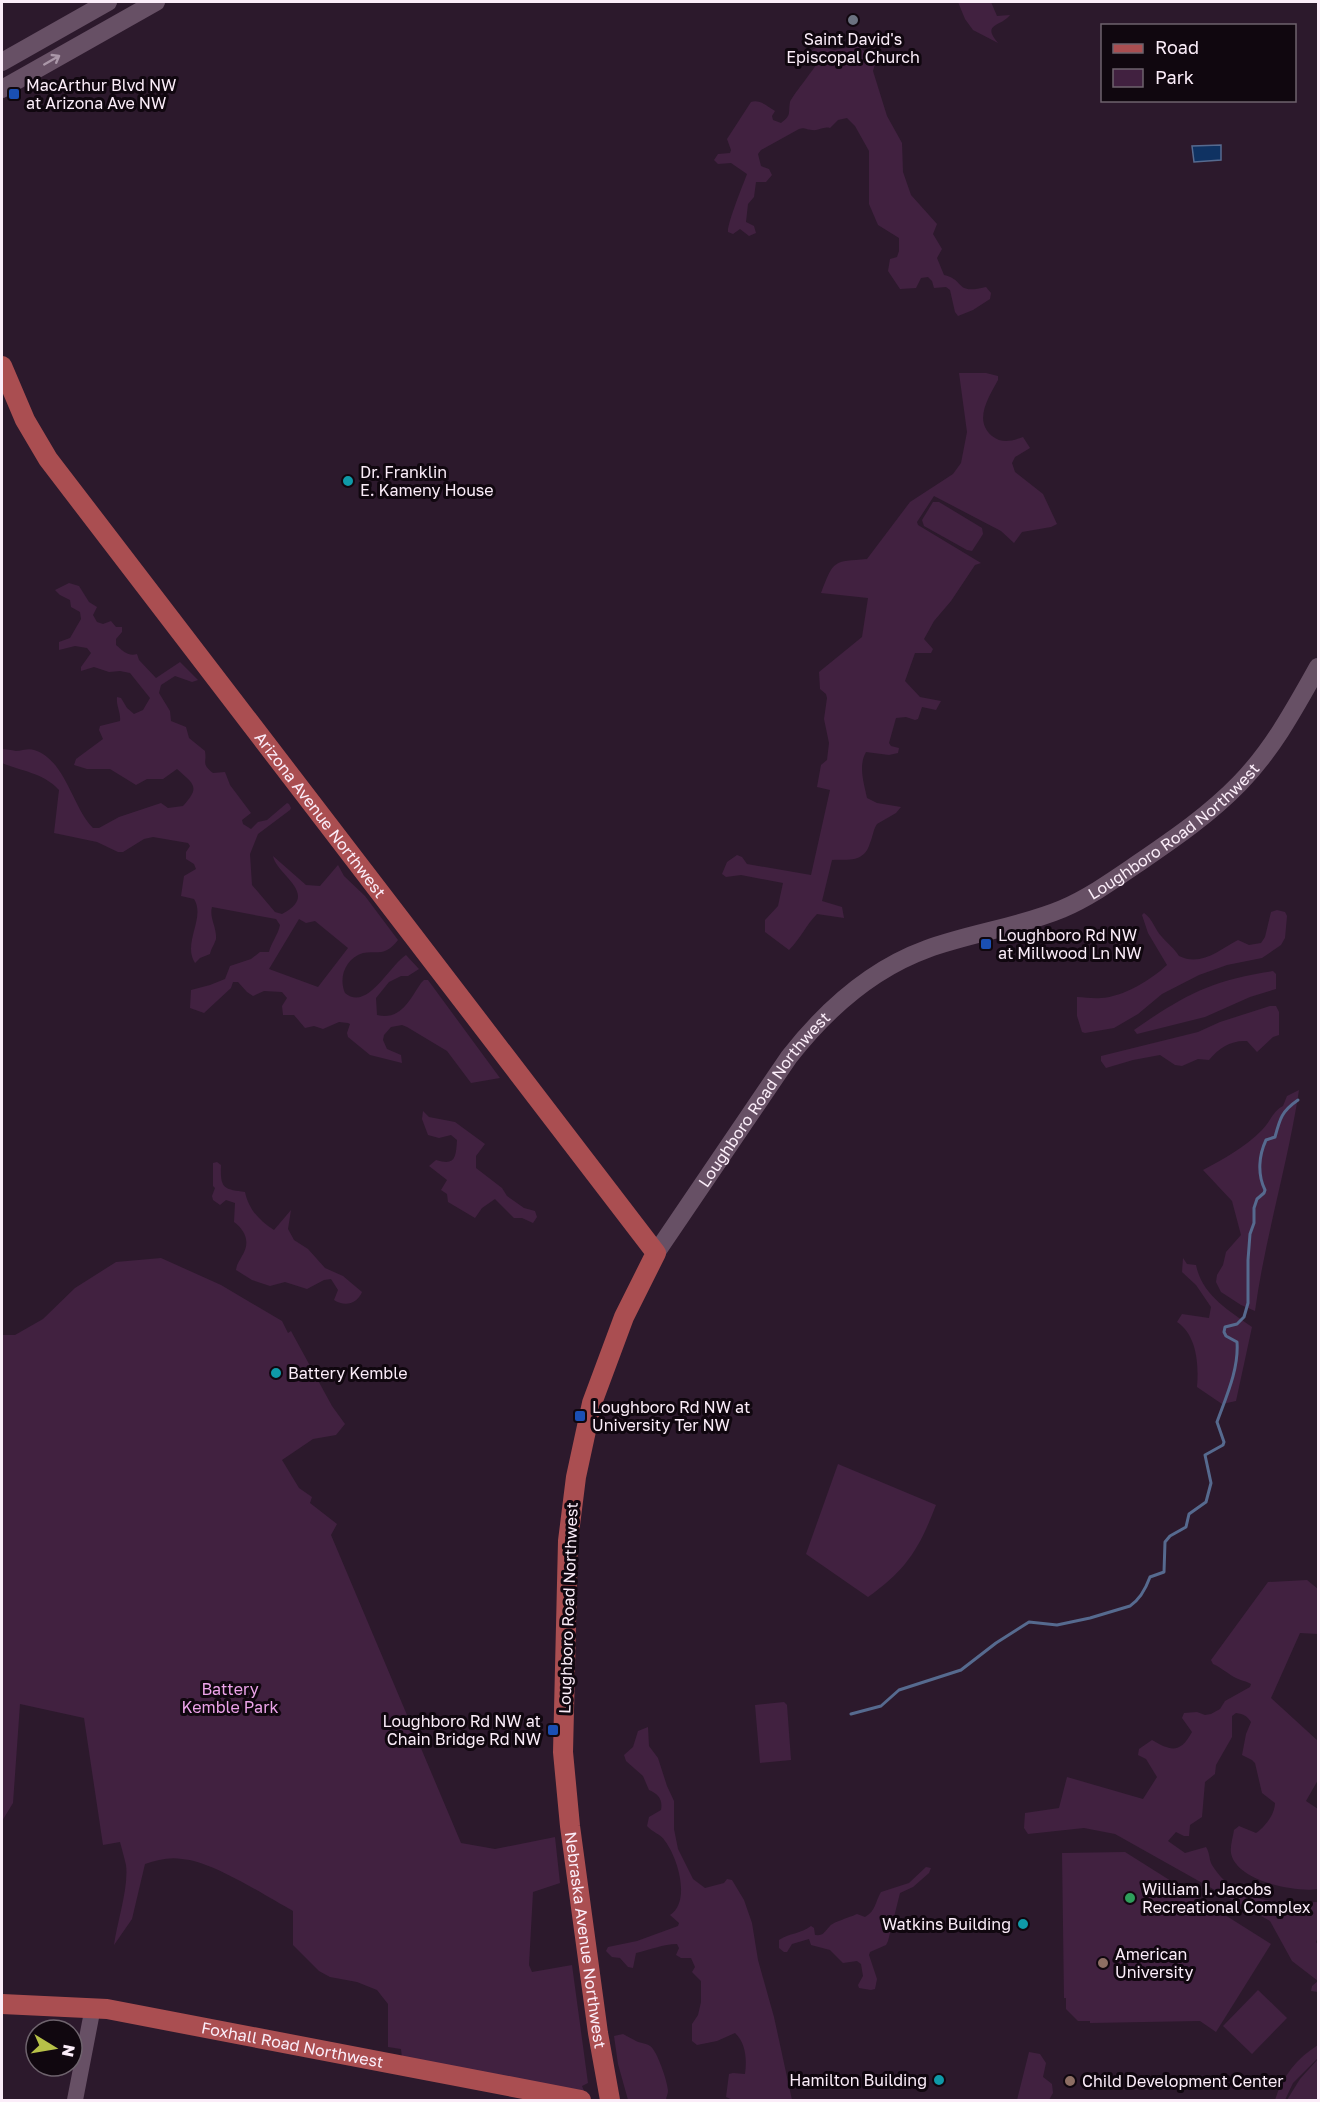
<svg xmlns="http://www.w3.org/2000/svg" width="1320" height="2102" font-family="'Golos Text',sans-serif">
<style>
.green{fill:#412140;fill-rule:evenodd}
.water{fill:#0f3262;stroke:#566a8f;stroke-width:1.5}
.lines{fill:none;stroke-linecap:round;stroke-linejoin:round}
.stream{stroke:#566a8f;stroke-width:3}
.tertiary{stroke:#675065;stroke-width:16}
.secondary{stroke:#675065;stroke-width:18}
.primary{stroke:#aa4e51;stroke-width:20}
.oneway{stroke:#aa97a8}
.worship-dot{fill:#6b7280;stroke:#10070f;stroke-width:2}
.transit-dot{fill:#1a4fb4;stroke:#10070f;stroke-width:2}
.culture-dot{fill:#0f9aa8;stroke:#10070f;stroke-width:2}
.leisure-dot{fill:#2e9e5b;stroke:#10070f;stroke-width:2}
.education-dot{fill:#8d6e63;stroke:#10070f;stroke-width:2}
.labels{text-anchor:middle;stroke-width:6;stroke-linejoin:round;paint-order:stroke}
.poi-label{font-size:16px;fill:#fbedf9;stroke:#10070f;text-anchor:start}
.street-label{font-size:16px;fill:#fbedf9;stroke:#10070f}
.park-label{font-size:16px;fill:#eda4ea;stroke:#10070f}
</style>
<rect width="100%" height="100%" fill="#2c192c"/>
<!-- green -->
<g class="green">
<path d="M958 2H991L997 16 1010 15C1001 27 981 23 998 43L973 30 965 19Z"/>
<path d="M820 46 834 50 857 46 876 60 873 71 887 116 902 143 903 172 911 195 937 224 933 234 942 249 937 258 944 275C966 280 954 295 986 287L991 293 990 299 973 310 958 316 955 312 950 290 946 287 934 288 932 281 928 277 921 278 916 288 900 289 888 271 890 259 897 257 899 251V238L878 225 869 204V151L855 126 847 118 838 120 830 128C823 126 819 131 812 130 806 130 805 127 799 129L761 150 758 154 761 166 769 169 772 175 766 182H756L754 197 748 204 746 222 754 226 756 233 749 236 740 229 733 234 728 232C727 224 743 185 747 174L731 163 718 164 714 160 718 154 730 153 731 150 727 139 751 102C760 99 768 107 775 111L772 116 773 120 781 123C792 115 788 113 790 102 791 98 814 69 818 62L812 50Z"/>
<path d="M959 373H986L998 376V380C989 397 973 420 992 436 1002 444 1012 441 1023 437L1030 448 1015 457 1012 463 1015 472 1043 494 1057 524 1051 527 1022 532 1014 543 1001 531 934 496 917 522 918 525 981 563 975 565 951 601 934 621 924 639 933 649 931 653H915L905 681 920 697 941 701 936 710 922 707 918 719 915 720 906 717 896 718 889 743 891 746 899 748 898 753 889 755 866 752C858 766 864 783 867 798L877 803 901 807 896 813 877 824C873 830 873 836 870 843 864 863 849 859 832 860L822 901 842 907 844 918 817 914C806 925 801 938 789 950L765 932V920L778 906 783 883 741 875 726 877 722 874 727 862 737 855 742 857 747 864 811 875 830 790 817 787 821 765 827 760 829 743 824 719 827 698 826 694 820 689 819 672 862 637 868 598 821 593C834 559 833 562 867 559L910 502 953 474 961 463 967 432Z"/>
<polygon points="933,502 939,502 982,528 983,534 972,551 967,550 924,526 922,520"/>
<path d="M69 583 79 586 89 602 97 607 93 615 97 622 103 624 111 621 116 627H122V632L116 639V645C122 650 128 657 137 654L139 660 156 678 180 662 198 680 192 682 175 676 161 685 159 693 170 711 171 721 186 727 189 738 205 751C207 764 201 763 213 773L225 772 230 785 251 813 242 820 243 824 251 829 258 822 267 820 287 803 289 804 291 808 290 810 258 834 250 854 252 885 275 912 282 914C321 894 277 876 273 856L306 885 320 886 338 865 344 876 365 896 398 940C395 944 391 948 387 950 380 954 371 951 363 953 346 958 338 977 345 993 367 1012 389 966 406 955L419 969 408 976H401L389 982 376 998 377 1015C401 1021 410 999 421 983L424 980H428L500 1078 471 1083 447 1051 407 1027 402 1025 391 1027 384 1035 383 1040 387 1049 401 1055 402 1063 370 1055 348 1037 347 1033 350 1024 348 1023 339 1022 323 1029 314 1026 305 1028 294 1015H283L282 1006 287 998 282 992 264 991 253 996 247 992 238 982H233L231 988 204 1013 190 1008 191 990 210 985 225 979 230 966 251 959 260 952H269C271 943 278 935 280 925L276 919 212 907C209 918 217 927 216 939 215 943 211 949 210 954L200 958 195 963C182 943 206 918 194 899L181 896 184 876 196 869 194 864 186 859V852L190 846 188 843 153 837 144 839 123 852H118L97 842 54 833 59 790C44 773 21 771 2 763V749C6 749 11 750 16 751 22 751 28 748 34 750 66 760 72 807 93 828H99L119 817 161 803 168 808 183 806C200 787 195 785 177 769L163 779H147L136 785 110 769H87L74 765 76 759 103 739 99 730 100 726 120 721C121 712 116 706 117 697L121 698 127 708 134 714 143 710 150 698 130 673 120 671 109 672 94 667 81 671V667L91 653 87 648 75 646 59 650V642L70 638 81 619 80 612 71 607 70 600 60 595 55 590ZM299 919 306 923 315 921 348 948 318 987 269 969Z"/>
<path d="M1277 910 1285 912 1287 916 1285 938 1281 945 1262 958 1227 965 1199 975 1162 994 1138 1014 1114 1028 1085 1033 1082 1032 1077 1016V997C1085 997 1093 999 1101 998 1123 997 1151 980 1167 965L1148 933 1142 915 1144 913C1153 919 1155 930 1162 937 1168 944 1174 948 1179 956 1201 967 1219 950 1238 940L1249 945 1261 943 1265 937 1271 912Z"/>
<path d="M1273 971 1276 974V989L1250 997 1205 1017 1137 1034 1134 1030C1184 995 1212 980 1273 971Z"/>
<path d="M1270 1006H1276L1279 1012V1035L1273 1037 1257 1052 1247 1041C1231 1040 1219 1048 1209 1060L1198 1059 1182 1066 1175 1065 1160 1055 1133 1060 1106 1068 1101 1061V1056L1198 1032 1220 1022Z"/>
<path d="M1299 1090C1288 1164 1265 1237 1255 1311L1241 1305 1221 1292 1216 1282 1217 1275 1223 1265 1226 1252 1241 1235 1232 1201 1203 1170C1224 1159 1245 1147 1262 1130 1270 1122 1273 1111 1283 1106L1287 1096Z"/>
<path d="M423 1111 429 1117 455 1122 485 1144 476 1156V1168L502 1188 507 1196 524 1208 535 1211 537 1217 533 1223 522 1218H514L495 1199 482 1208 475 1218 448 1202 447 1194 441 1190 447 1180 429 1166 436 1160C455 1166 456 1158 457 1140L451 1135 439 1138 428 1135 422 1119Z"/>
<path d="M217 1162 221 1165C220 1189 224 1189 245 1192 249 1210 259 1220 274 1230L291 1210 288 1229 294 1240 308 1249 325 1268 343 1276 362 1292C357 1304 345 1307 334 1300L338 1290 331 1279 324 1280 307 1289 285 1282 270 1286 252 1280 236 1270C237 1263 239 1262 242 1256 251 1242 245 1230 234 1222L235 1203 226 1200 220 1205 213 1200 212 1196 215 1188 213 1186V1163Z"/>
<path d="M161 1258 221 1285 282 1321 288 1333 291 1331 332 1406 345 1424 336 1435 313 1439 282 1460 299 1488 312 1497 310 1503 337 1524 331 1535 461 1843 495 1849 555 1837 560 1883 533 1892 529 1965 532 1972 572 1965 588 2083 582 2086 586 2096 402 2058 401 2049 388 2047V2004L377 1990 357 1982 330 1977 319 1971 293 1945V1911C264 1895 212 1861 182 1859 169 1857 157 1860 145 1864L132 1919 114 1945C117 1922 129 1887 126 1865 124 1857 122 1849 120 1842L103 1845 84 1718 20 1704 13 1803 2 1821V1335H15L43 1319 75 1288 116 1262Z"/>
<path d="M1183 1258 1187 1264 1196 1265C1202 1295 1228 1310 1252 1327L1236 1401 1222 1404 1197 1387C1199 1365 1197 1335 1177 1322L1182 1314 1209 1318 1211 1307 1196 1285 1182 1272Z"/>
<path d="M838 1464 936 1505C919 1549 907 1569 868 1597L806 1554Z"/>
<path d="M1307 1580 1318 1589V1634L1300 1633 1271 1698 1318 1741V1780L1306 1801 1318 1809V1889C1296 1893 1236 1881 1231 1853 1230 1846 1233 1837 1234 1830L1239 1826 1256 1833C1265 1827 1275 1814 1275 1803L1262 1793 1255 1763 1252 1760 1242 1755 1246 1734 1251 1722C1247 1716 1244 1714 1236 1713L1232 1716V1737L1216 1765 1215 1774 1205 1782 1202 1817 1190 1825 1189 1836H1184L1176 1832 1168 1841 1185 1853 1206 1847C1210 1853 1209 1860 1212 1865 1236 1904 1278 1903 1318 1902V1937L1316 1942 1318 1945V1992L1311 1991 1312 1986 1318 1981 1292 1961 1270 1921 1115 1834 1084 1828 1028 1834 1024 1828 1025 1813 1059 1808 1067 1777 1143 1799 1157 1777 1146 1759 1138 1755 1139 1749 1152 1740C1171 1751 1180 1754 1192 1732L1182 1718 1184 1713 1197 1712 1205 1715 1211 1714 1220 1709 1225 1701 1250 1687 1251 1684C1246 1681 1242 1681 1236 1678 1228 1674 1222 1668 1213 1664L1211 1660 1268 1582Z"/>
<polygon points="784,1702 787,1705 791,1760 760,1763 755,1705"/>
<path d="M648 1727 649 1746 658 1758 667 1786 674 1801V1829L678 1849 693 1879 705 1888 724 1883 727 1879 732 1880 744 1900 752 1923 758 1960 774 2017 792 2100H733L726 2097 729 2074 733 2073 745 2074C747 2060 746 2043 735 2033L717 2041 697 2045 692 2041V2024L698 2015 701 2002V1981L692 1972 695 1967 691 1958H681L676 1955 679 1948 677 1944C663 1944 650 1950 636 1953L633 1968 628 1967 620 1958 612 1957 606 1951 608 1947 637 1941 678 1926 679 1923 670 1915C691 1902 678 1858 665 1841 661 1834 652 1832 647 1826L649 1817 661 1810C663 1799 658 1794 649 1790L643 1776 626 1761 624 1755 633 1747 638 1731Z"/>
<polygon points="1125,1852 1271,1944 1216,2032 1200,2021 1090,2023 1090,2021 1078,2021 1066,2009 1066,1998 1064,1998 1062,1853"/>
<path d="M926 1867 931 1868 929 1873 913 1887 900 1893 888 1941 886 1945 870 1952 869 1955 877 1979 875 1989 871 1990 859 1988 858 1985 863 1976 861 1964 857 1961 843 1963 830 1950 811 1945 809 1939 792 1944 787 1952H784L779 1948V1940C789 1933 801 1934 811 1926L814 1928 815 1935C824 1936 824 1932 830 1926 833 1922 851 1917 857 1914L865 1917C876 1911 875 1902 881 1892L909 1883Z"/>
<polygon points="1258,1990 1287,2018 1252,2054 1223,2026"/>
<path d="M623 2034C627 2036 632 2039 636 2041 640 2043 646 2043 650 2046 657 2050 668 2083 668 2091 668 2094 666 2097 666 2100H628L618 2064 614 2036Z"/>
<path d="M1318 2045V2058L1293 2083 1285 2100H1275C1282 2077 1297 2058 1318 2045Z"/>
<polygon points="1029,2052 1040,2054 1046,2063 1043,2077 1052,2084 1053,2093 1049,2100 1017,2100"/>
<polygon points="1318,2059 1318,2100 1287,2100 1300,2079"/>
</g>
<!-- water -->
<polygon class="water" points="1221,145 1221,160 1194,162 1192,146"/>
<g class="lines">
<!-- stream -->
<path class="stream" d="M851 1714 881 1706 899 1690 961 1670 996 1643 1029 1622 1057 1625 1090 1618 1130 1606C1139 1600 1146 1588 1150 1577L1164 1572 1165 1542 1170 1536 1186 1527 1189 1514 1206 1502 1211 1483 1205 1455 1223 1445 1224 1442 1217 1422C1226 1397 1239 1369 1237 1342L1226 1336 1224 1332 1225 1327 1237 1324 1244 1317 1248 1303V1260L1250 1234 1254 1223V1208L1257 1199 1264 1193 1265 1190C1257 1174 1259 1155 1266 1140L1275 1137C1280 1118 1282 1111 1298 1100"/>
<!-- tertiary -->
<polyline class="tertiary" points="75,2100 93,2007"/>
<!-- secondary -->
<g class="secondary">
<polyline points="2,62 108,2"/>
<polyline points="2,89 156,2"/>
<path id="s1" d="M656 1253 789 1057C825 1011 872 969 927 949 971 933 1019 927 1062 909 1090 897 1115 879 1140 862 1175 838 1210 814 1240 783 1273 749 1295 708 1318 667"/>
</g>
<!-- primary -->
<g class="primary">
<path id="s2" d="M2 366 25 420 48 459 656 1253 624 1317 592 1403 576 1477 568 1541 563 1752 570 1826 598 2033 610 2100"/>
<path id="s3" d="M2 2004 107 2009 581 2100"/>
</g>
</g>
<!-- one-way arrows -->
<defs><path id="oneway-shaft" d="M-6 0H5M1.5-3L5.5 0L1.5 3" fill="none" stroke-width="1.6" stroke-linecap="round" stroke-linejoin="round" transform="scale(1.5)"/></defs>
<use class="oneway" href="#oneway-shaft" transform="translate(52 60) rotate(-30)"/>
<!-- markers -->
<circle class="worship-dot" cx="853" cy="20" r="6"/>
<g class="transit-dot">
<rect x="8" y="88" width="12" height="12" rx="3"/>
<rect x="980" y="938" width="12" height="12" rx="3"/>
<rect x="574" y="1410" width="12" height="12" rx="3"/>
<rect x="547" y="1724" width="12" height="12" rx="3"/>
</g>
<g class="culture-dot">
<circle cx="348" cy="481" r="6"/>
<circle cx="276" cy="1373" r="6"/>
<circle cx="1023" cy="1924" r="6"/>
<circle cx="939" cy="2080" r="6"/>
</g>
<circle class="leisure-dot" cx="1130" cy="1898" r="6"/>
<g class="education-dot">
<circle cx="1103" cy="1963" r="6"/>
<circle cx="1070" cy="2081" r="6"/>
</g>
<g class="labels">
<!-- poi labels -->
<g class="poi-label">
<text x="853" y="45" text-anchor="middle">Saint David's<tspan x="853" dy="18">Episcopal Church</tspan></text>
<text x="26" y="91">MacArthur Blvd NW<tspan x="26" dy="18">at Arizona Ave NW</tspan></text>
<text x="360" y="478">Dr. Franklin<tspan x="360" dy="18">E. Kameny House</tspan></text>
<text x="998" y="941">Loughboro Rd NW<tspan x="998" dy="18">at Millwood Ln NW</tspan></text>
<text x="288" y="1379">Battery Kemble</text>
<text x="592" y="1413">Loughboro Rd NW at<tspan x="592" dy="18">University Ter NW</tspan></text>
<text x="541" y="1727" text-anchor="end">Loughboro Rd NW at<tspan x="541" dy="18">Chain Bridge Rd NW</tspan></text>
<text x="1142" y="1895">William I. Jacobs<tspan x="1142" dy="18">Recreational Complex</tspan></text>
<text x="1011" y="1930" text-anchor="end">Watkins Building</text>
<text x="1115" y="1960">American<tspan x="1115" dy="18">University</tspan></text>
<text x="927" y="2086" text-anchor="end">Hamilton Building</text>
<text x="1082" y="2087">Child Development Center</text>
</g>
<!-- street labels -->
<g class="street-label">
<text dy="6" stroke="none"><textPath href="#s2" startOffset="552">Arizona Avenue Northwest</textPath></text>
<text dy="6" stroke="none"><textPath href="#s1" startOffset="692">Loughboro Road Northwest</textPath></text>
<text dy="6" stroke="none"><textPath href="#s1" startOffset="188">Loughboro Road Northwest</textPath></text>
<text transform="translate(568 1608) rotate(-88)" y="6">Loughboro Road Northwest</text>
<text dy="6" stroke="none"><textPath href="#s2" startOffset="1808">Nebraska Avenue Northwest</textPath></text>
<text dy="6" stroke="none"><textPath href="#s3" startOffset="294">Foxhall Road Northwest</textPath></text>
</g>
<!-- park labels -->
<g class="park-label">
<text x="230" y="1695">Battery<tspan x="230" dy="18">Kemble Park</tspan></text>
</g>
</g>
<!-- border -->
<rect width="1320" height="2102" fill="none" stroke="#fbedf9" stroke-width="6"/>
<!-- legend -->
<rect x="1101" y="24" width="195" height="78" fill="#10070f" stroke="#6e636d" stroke-width="1.5"/>
<rect x="1113" y="44" width="30" height="9" fill="#aa4e51" stroke="#6e636d" stroke-width="1.5"/>
<text x="1155" y="54" font-size="18" fill="#fbedf9">Road</text>
<rect x="1113" y="69" width="30" height="18" fill="#412140" stroke="#6e636d" stroke-width="1.5"/>
<text x="1155" y="84" font-size="18" fill="#fbedf9">Park</text>
<!-- north arrow -->
<g transform="translate(54 2048) rotate(101)"><circle r="28" fill="#10070f" stroke="#6e636d" stroke-width="1.5"/>
<path d="M0-4.5L10 22L0 15L-10 22Z" fill="#b7c148"/>
<text y="-9" font-size="16" font-weight="bold" text-anchor="middle" fill="#fbedf9">N</text>
</g>
</svg>
